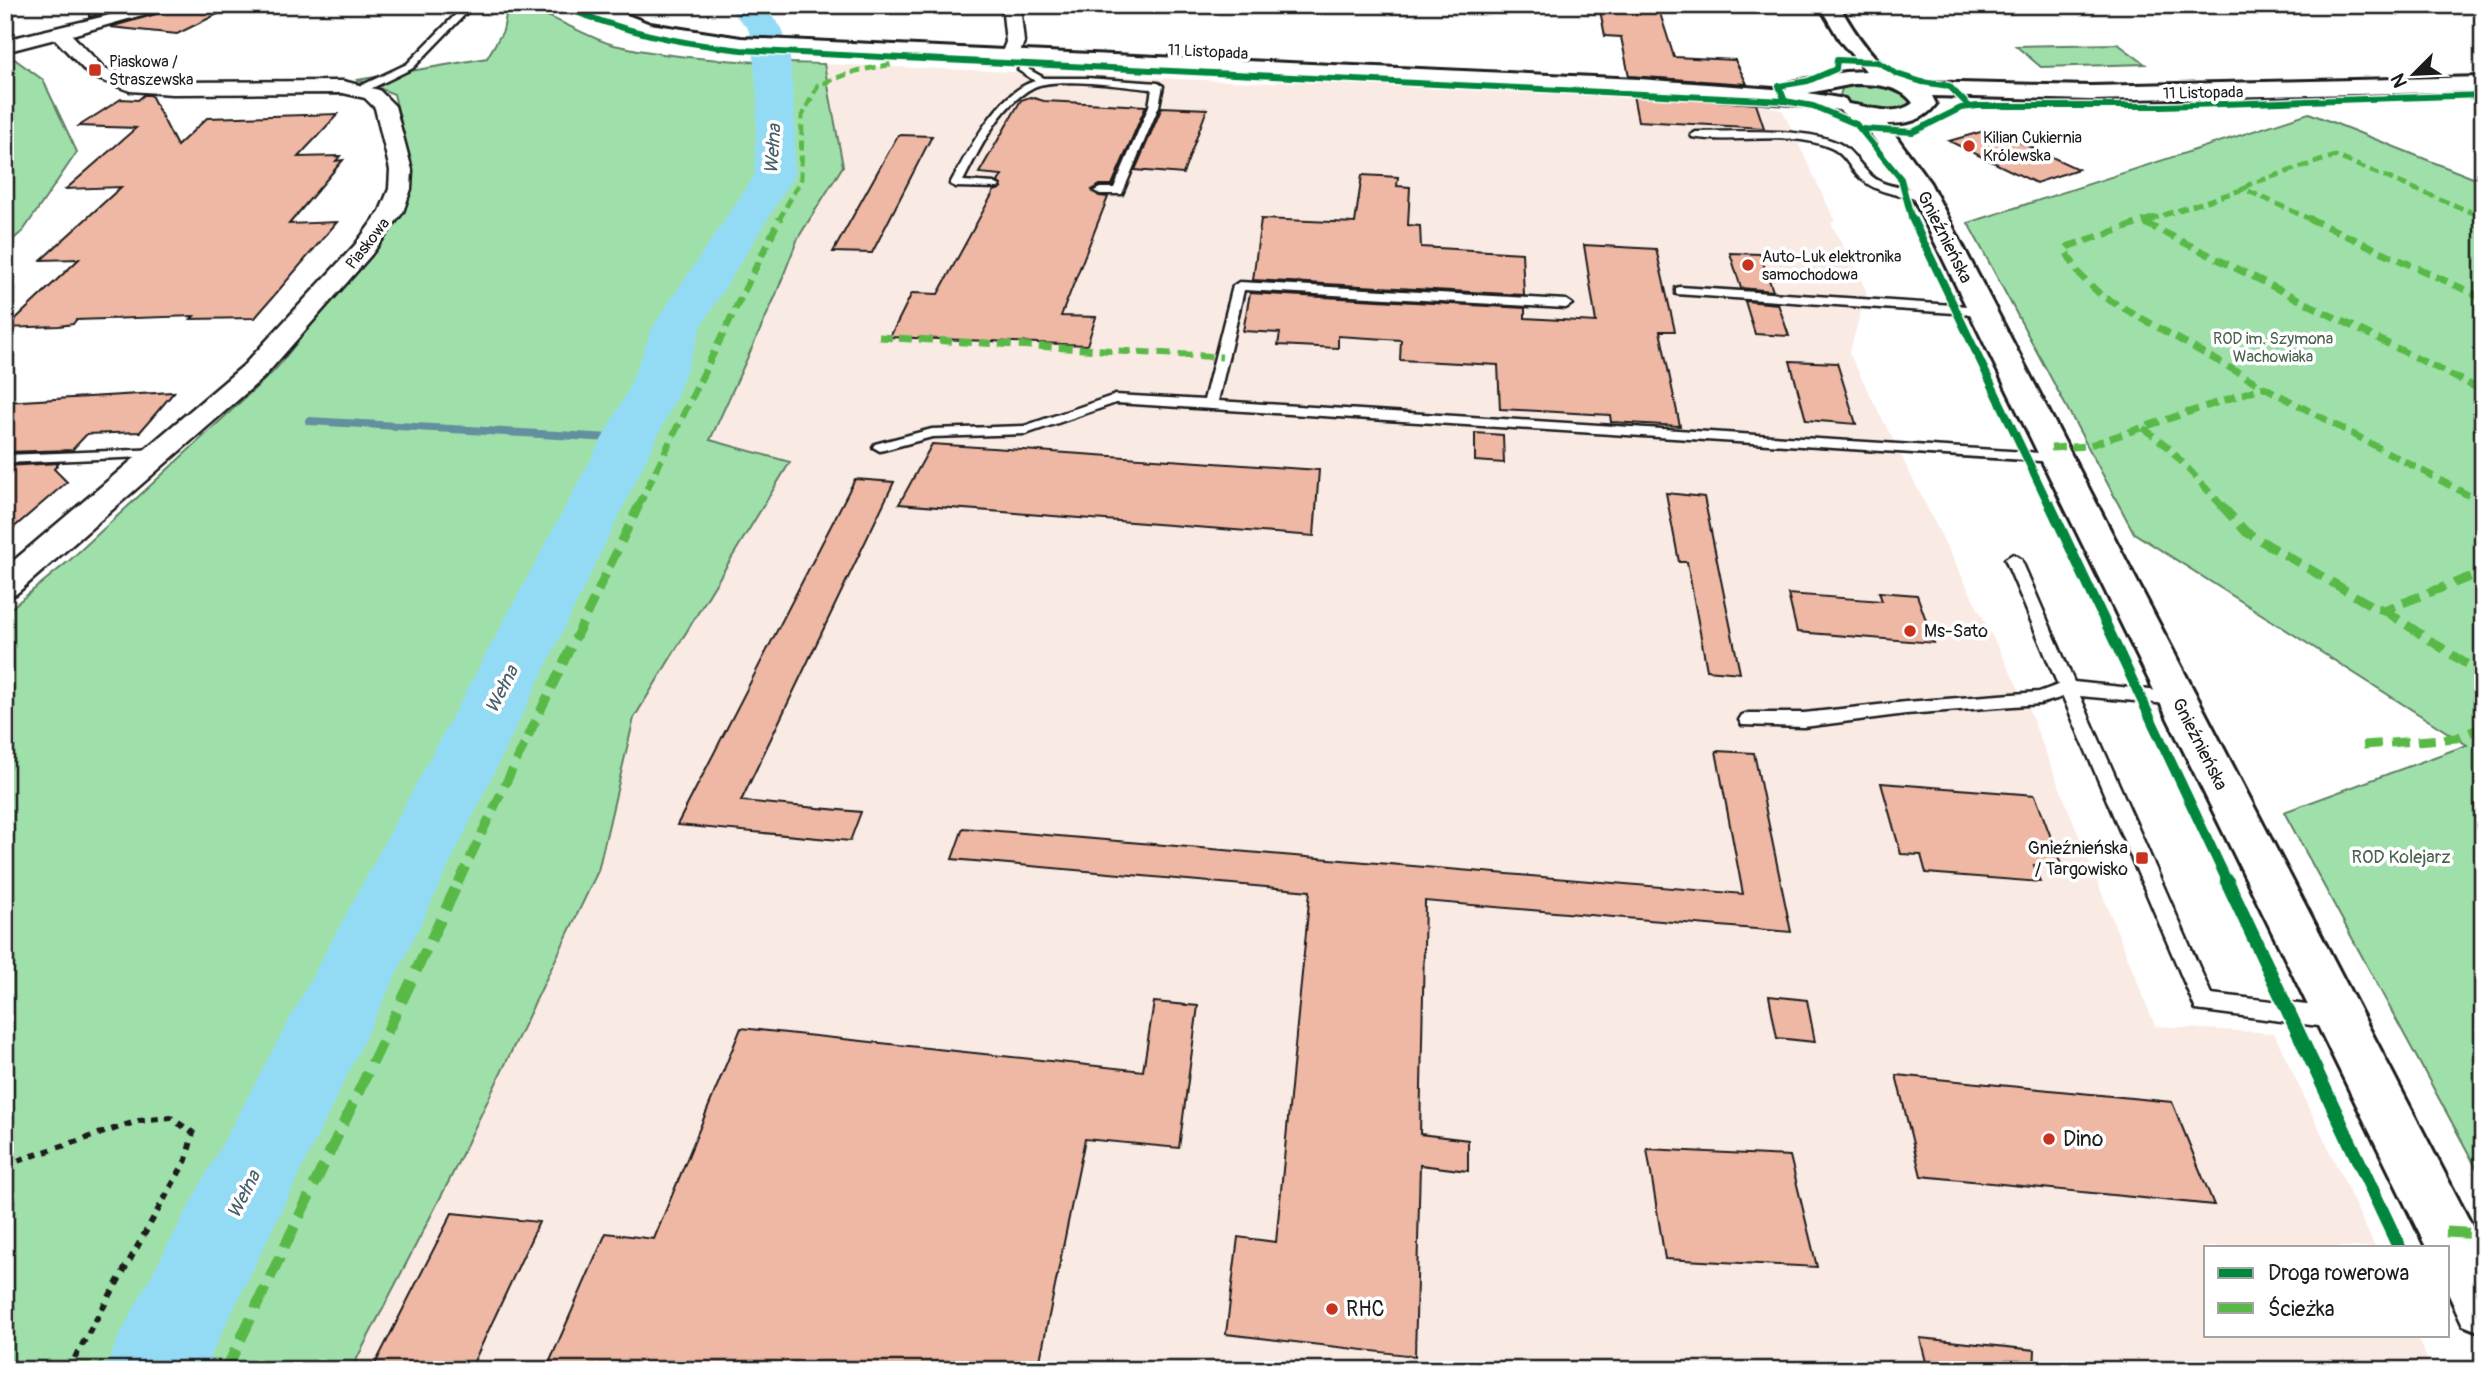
<svg xmlns="http://www.w3.org/2000/svg" width="2488" height="1375" font-family="Pangolin,sans-serif">
<style>
.built{fill:#faeae4}
.green{fill:#9fe0aa;stroke:#5e7e63;stroke-width:2}
.lines{fill:none;stroke-linecap:round;stroke-linejoin:round}
.stream{stroke:#638f9e;stroke-width:8}
.river{fill:#93dbf5;fill-rule:evenodd}
.building{fill:#efb8a4;stroke:#1c1c1c;stroke-width:2}
.service-casing{stroke:#1c1c1c;stroke-width:5}
.minor-casing{stroke:#1c1c1c;stroke-width:5}
.secondary-casing{stroke:#1c1c1c;stroke-width:6}
.path{stroke:#1c1c1c;stroke-width:6;stroke-dasharray:7 7;stroke-linecap:butt}
.service{fill:#fff;fill-rule:evenodd}
.minor{fill:#fff;fill-rule:evenodd}
.secondary{fill:#fff;fill-rule:evenodd}
.quiet-far3{stroke:#58b947;stroke-width:5;stroke-dasharray:10 5;stroke-linecap:butt}
.quiet-far2{stroke:#58b947;stroke-width:7;stroke-dasharray:13 7;stroke-linecap:butt}
.quiet-far1{stroke:#58b947;stroke-width:9;stroke-dasharray:18 9;stroke-linecap:butt}
.quiet{stroke:#58b947;stroke-width:11;stroke-dasharray:23 11;stroke-linecap:butt}
.cycleway-far3-casing{stroke:#fff;stroke-width:9}
.cycleway-far2-casing{stroke:#fff;stroke-width:11}
.cycleway-far1-casing{stroke:#fff;stroke-width:15}
.cycleway-casing{stroke:#fff;stroke-width:18}
.cycleway-far3{stroke:#00873e;stroke-width:6}
.cycleway-far2{stroke:#00873e;stroke-width:8}
.cycleway-far1{stroke:#00873e;stroke-width:10}
.cycleway{stroke:#00873e;stroke-width:14}
.poi-dot{fill:#c8321e;stroke:#fff;stroke-width:2.5}
.labels{text-anchor:middle;stroke-width:7;stroke-linejoin:round;paint-order:stroke}
.far-street-label{font-size:16px;fill:#1c1c1c;stroke:#fff}
.far-poi-label{font-size:16px;fill:#1c1c1c;stroke:#fff;text-anchor:start}
.far-park-label{font-size:16px;fill:#4a614e;stroke:#fff}
.street-label{font-size:18px;fill:#1c1c1c;stroke:#fff}
.poi-label{font-size:18px;fill:#1c1c1c;stroke:#fff;text-anchor:start}
.park-label{font-size:18px;fill:#4a614e;stroke:#fff}
.water-label{font-size:19px;font-style:italic;fill:#465f68;stroke:#fff}
.near-poi-label{font-size:21px;fill:#1c1c1c;stroke:#fff;text-anchor:start}
</style>
<rect width="100%" height="100%" fill="#fff"/>
<filter id="ink" filterUnits="userSpaceOnUse"><feTurbulence type="fractalNoise" baseFrequency=".0143" numOctaves="2"/><feDisplacementMap in="SourceGraphic" scale="14" xChannelSelector="R" yChannelSelector="G"/><feConvolveMatrix kernelMatrix="1 2 1 2 8 2 1 2 1" color-interpolation-filters="sRGB"/></filter>
<g filter="url(#ink)">
<!-- built -->
<polygon class="built" points="824,64 1276,83 1278,81 1680,100 1771,107 1783,111 1835,221 1831,223 1867,292 1849,353 2026,703 2155,1026 2274,1033 2375,1247 2206,1247 2206,1335 2416,1335 2432,1370 351,1370 451,1177 598,871 634,718 790,463 709,440 775,297 798,238 843,167"/>
<!-- green -->
<g class="green">
<path d="M508 5C538 5 583 37 614 45 683 61 754 62 824 64L843 166 798 238 775 297 710 440 790 462 634 718 598 871 451 1177 351 1370H5V613L70 560 275 370 405 207 413 173 394 94 358 80 487 58 503 31Z"/>
<polygon points="2118,44 2145,64 2041,67 2016,46"/>
<polygon points="9,55 43,80 77,152 23,231 5,246 5,58"/>
<path d="M1874 83 1906 92 1913 101 1911 105C1891 117 1855 112 1840 95L1843 86Z"/>
<polygon points="2309,113 2483,182 2483,1180 2284,812 2467,745 2134,533 1968,223"/>
</g>
<g class="lines">
<!-- stream -->
<polyline class="stream" points="309,421 629,439"/>
<!-- river -->
<polygon class="river" points="726,5 762,5 782,28 790,57 795,123 794,176 702,325 678,394 204,1370 105,1370 119,1336 626,394 654,325 754,176 757,100 752,40 748,29"/>
</g>
<!-- building -->
<g class="building">
<polygon points="89,5 129,5 89,17"/>
<polygon points="168,5 236,5 177,34 110,27 164,12"/>
<polygon points="1599,5 1658,7 1674,57 1735,60 1747,84 1629,76 1621,37 1605,36"/>
<polygon points="144,95 151,95 177,146 207,118 338,114 298,157 340,156 336,161 343,160 289,224 337,222 255,318 191,319 194,316 76,320 73,324 59,326 6,328 79,259 41,260 121,187 66,189 136,128 79,126 121,99 138,100"/>
<polygon points="1633,95 1756,104 1764,128 1638,121"/>
<polygon points="1030,97 1044,101 1146,106 1112,185 1100,185 1092,190 1099,196 1108,197 1061,316 1096,317 1087,345 890,337 912,293 938,294 994,191 1002,188 998,182 1002,175 979,173 1021,100"/>
<polygon points="1162,107 1207,109 1183,174 1135,170"/>
<polygon points="1991,129 2078,169 2036,183 1949,141"/>
<polygon points="898,135 932,136 872,253 833,252"/>
<polygon points="1362,175 1398,177 1397,186 1410,187 1408,225 1420,226 1421,247 1522,253 1524,295 1253,280 1261,219 1355,223"/>
<polygon points="1584,245 1656,249 1675,331 1660,331 1680,426 1611,422 1610,415 1500,409 1498,365 1400,360 1401,340 1338,336 1338,348 1278,345 1280,333 1243,331 1250,293 1525,308 1525,318 1596,322"/>
<polygon points="1730,253 1760,254 1773,291 1741,288"/>
<polygon points="1745,301 1778,304 1789,336 1755,334"/>
<polygon points="1790,361 1837,363 1856,424 1806,420"/>
<polygon points="174,392 140,432 87,434 72,450 5,452 5,402"/>
<polygon points="1475,433 1503,435 1504,463 1475,461"/>
<polygon points="932,444 1319,470 1314,536 899,504"/>
<polygon points="59,463 54,469 67,482 5,535 5,466"/>
<polygon points="855,479 894,482 741,801 861,812 850,841 677,825"/>
<polygon points="1666,493 1704,497 1740,673 1707,670 1687,562 1679,562"/>
<polygon points="1879,592 1917,595 1934,643 1797,632 1788,594 1882,601"/>
<polygon points="1716,751 1754,753 1791,932 1425,901 1420,1134 1468,1140 1468,1171 1420,1165 1415,1356 1226,1334 1238,1237 1276,1242 1310,891 952,859 963,828 1743,894"/>
<polygon points="1881,783 2035,795 2062,867 2034,865 2040,882 1926,873 1921,855 1901,854"/>
<polygon points="1769,996 1807,1000 1815,1042 1777,1038"/>
<polygon points="1154,1002 1198,1006 1179,1148 1085,1139 1038,1370 546,1370 606,1233 654,1239 741,1028 1143,1071"/>
<polygon points="1896,1075 2172,1102 2214,1205 1921,1176"/>
<polygon points="1647,1149 1790,1156 1817,1267 1665,1259"/>
<polygon points="452,1213 539,1222 470,1370 372,1370"/>
<polygon points="1920,1338 2035,1350 2034,1370 1928,1370"/>
</g>
<g class="lines">
<!-- service casing -->
<g class="service-casing">
<g id="service">
<polygon points="465,5 474,5 413,68 364,92 356,92 356,88 407,64"/>
<path d="M1027 56 1035 58 1028 69 1044 78H1086L1158 83 1163 86 1159 106 1122 194H1100L1094 191 1100 188H1114L1149 106 1152 89C1125 87 1058 76 1034 87 1000 104 980 149 963 181L994 183 1000 186 998 188 956 187 950 184C968 152 997 92 1035 81L1018 70Z"/>
<path d="M1696 132C1734 132 1808 127 1840 144 1856 153 1862 172 1879 181 1894 190 1917 186 1930 195 1923 200 1913 197 1904 196 1884 193 1866 187 1853 170 1847 162 1841 152 1831 148 1788 129 1736 145 1692 137L1691 135Z"/>
<polygon points="1239,282 1566,300 1572,304 1566,308 1244,290 1218,401 2056,454 2063,458 2056,462 1116,403 1026,434 932,437 880,451 873,447 875,444 932,429 1024,426 1115,395 1204,400 1233,286"/>
<polygon points="1680,287 1983,307 1989,311 1983,315 1676,294 1676,288"/>
<polygon points="162,449 167,450 169,453 167,456 5,463 5,455"/>
<polygon points="2013,554 2021,559 2074,682 2178,693 2184,694 2187,699 2184,704 2178,705 2080,696 2211,994 2334,1008 2342,1011 2345,1018 2342,1025 2334,1028 2196,1010 2063,697 2040,704 1906,714 1804,727 1742,725 1739,720 1742,715 1748,713 1804,713 1906,702 2039,692 2058,685 2005,559"/>
</g>
</g>
<!-- minor casing -->
<g class="minor-casing">
<g id="minor">
<polygon points="138,5 166,5 163,9 72,35 104,68 133,79 172,82 343,81 379,90 395,106 412,170 411,189 403,212 371,255 263,378 16,594 5,597 5,568 243,366 355,245 380,211 389,189 390,170 375,108 365,98 343,93 172,94 130,91 90,76 55,39 5,52 5,40 106,16"/>
<polygon points="1002,5 1020,5 1024,42 1017,61 1010,63 1000,57 1006,42"/>
</g>
</g>
<!-- secondary casing -->
<g class="secondary-casing">
<path id="secondary" d="M573 5H602L650 24 741 38 1639 79 1787 90 1788 83 1796 81 1845 72 1866 71 1841 42 1819 5H1839C1853 31 1871 58 1895 74 1901 78 1909 79 1916 82L2091 86 2483 77V91L2091 100 1932 96 1936 104C1924 121 1906 124 1887 124L1930 183 2483 1247V1333L2463 1325 2448 1293V1247H2426L1906 183 1871 134 1839 110 1789 104 1639 93 741 50 639 33 576 9ZM1854 84C1874 84 1901 85 1913 103 1894 118 1869 106 1848 104L1845 99 1808 93Z"/>
</g>
<!-- path -->
<polyline class="path" points="5,1165 138,1121 171,1118 193,1133 186,1160 68,1370"/>
<!-- service -->
<use href="#service" class="service"/>
<!-- minor -->
<use href="#minor" class="minor"/>
<!-- secondary -->
<use href="#secondary" class="secondary"/>
<!-- quiet-far3 -->
<g class="quiet-far3">
<polyline points="2244,189 2250,184 2335,156 2483,217"/>
<polyline points="779,220 801,179 802,116 818,85 856,71 893,64"/>
<polyline points="2149,220 2244,189 2312,220"/>
</g>
<!-- quiet-far2 -->
<g class="quiet-far2">
<polyline points="2155,218 2069,246 2065,250 2080,275 2102,296 2264,387 2483,503"/>
<polyline points="2308,218 2483,298"/>
<polyline points="2145,223 2483,391"/>
<polyline points="879,337 1222,357"/>
<polyline points="2143,428 2167,446 2223,507"/>
<polyline points="2051,448 2087,446 2264,387"/>
<polyline points="638,507 780,218"/>
</g>
<!-- quiet-far1 -->
<g class="quiet-far1">
<polyline points="2221,505 2246,532 2374,607 2384,610 2483,572"/>
<polyline points="2384,610 2483,675"/>
<polyline points="2363,745 2456,738 2483,727"/>
<polyline points="458,883 639,505"/>
</g>
<!-- quiet -->
<g class="quiet">
<polyline points="2446,1232 2483,1234"/>
<polyline points="226,1370 459,881"/>
</g>
<!-- cycleway-far3 casing -->
<g class="cycleway-far3-casing">
<g id="cycleway-far3">
<path d="M560 5C618 31 678 43 741 50L1785 101 1813 106 1856 124 1901 179 1912 220"/>
<polyline points="1785,101 1779,86 1808,81 1836,69 1837,60 1878,62 1897,74 1922,82 1949,86 1970,107"/>
<polyline points="1862,129 1913,132 1961,108 1978,106 2162,106 2483,95"/>
</g>
</g>
<!-- cycleway-far2 casing -->
<g class="cycleway-far2-casing">
<polyline id="cycleway-far2" points="1912,218 2050,507"/>
</g>
<!-- cycleway-far1 casing -->
<g class="cycleway-far1-casing">
<polyline id="cycleway-far1" points="2050,505 2228,883"/>
</g>
<!-- cycleway casing -->
<g class="cycleway-casing">
<polyline id="cycleway" points="2227,881 2399,1247"/>
</g>
<!-- cycleway-far3 -->
<use href="#cycleway-far3" class="cycleway-far3"/>
<!-- cycleway-far2 -->
<use href="#cycleway-far2" class="cycleway-far2"/>
<!-- cycleway-far1 -->
<use href="#cycleway-far1" class="cycleway-far1"/>
<!-- cycleway -->
<use href="#cycleway" class="cycleway"/>
</g>
</g>
<!-- markers -->
<g class="poi-dot">
<rect x="88" y="63" width="14" height="14" rx="3.5"/>
<circle cx="1969" cy="146" r="7"/>
<circle cx="1748" cy="265" r="7"/>
<circle cx="1910" cy="631" r="7"/>
<rect x="2135" y="851" width="14" height="14" rx="3.5"/>
<circle cx="2049" cy="1139" r="7"/>
<circle cx="1332" cy="1309" r="7"/>
</g>
<g class="labels">
<!-- far-street labels -->
<g class="far-street-label">
<text transform="translate(1208 51) rotate(3)" y="6">11 Listopada</text>
<text transform="translate(2203 92) rotate(-1)" y="6">11 Listopada</text>
<text transform="translate(367 243) rotate(-52)" y="6">Piaskowa</text>
</g>
<!-- far-poi labels -->
<g class="far-poi-label">
<text x="109" y="67">Piaskowa /<tspan x="109" dy="18">Straszewska</tspan></text>
<text x="1983" y="143">Kilian Cukiernia<tspan x="1983" dy="18">Królewska</tspan></text>
<text x="1762" y="262">Auto-Luk elektronika<tspan x="1762" dy="18">samochodowa</tspan></text>
</g>
<!-- far-park labels -->
<g class="far-park-label">
<text x="2273" y="344">ROD im. Szymona<tspan x="2273" dy="18">Wachowiaka</tspan></text>
</g>
<!-- street labels -->
<g class="street-label">
<text transform="translate(1945 237) rotate(63)" y="6">Gnieźnieńska</text>
<text transform="translate(2200 744) rotate(63)" y="6">Gnieźnieńska</text>
</g>
<!-- poi labels -->
<g class="poi-label">
<text x="1924" y="637">Ms-Sato</text>
<text x="2128" y="854" text-anchor="end">Gnieźnieńska<tspan x="2128" dy="21">/ Targowisko</tspan></text>
</g>
<!-- park labels -->
<g class="park-label">
<text x="2401" y="863">ROD Kolejarz</text>
</g>
<!-- water labels -->
<g class="water-label">
<text transform="translate(772 149) rotate(-86)" y="7">Wełna</text>
<text transform="translate(501 689) rotate(-63)" y="7">Wełna</text>
<text transform="translate(243 1194) rotate(-63)" y="7">Wełna</text>
</g>
<!-- near-poi labels -->
<g class="near-poi-label">
<text x="2063" y="1146">Dino</text>
<text x="1346" y="1316">RHC</text>
</g>
</g>
<!-- margin -->
<rect width="2488" height="1375" fill="none" stroke="#fff" stroke-width="28"/>
<rect x="14" y="14" width="2460" height="1347" fill="none" stroke="#1c1c1c" stroke-width="2.5" filter="url(#ink)"/>
<!-- legend -->
<rect x="2204" y="1246" width="245" height="91" fill="#ffffff" stroke="#a4a4a4" stroke-width="2"/>
<rect x="2218" y="1268" width="35" height="10" fill="#00873e" stroke="#a4a4a4" stroke-width="2"/>
<text x="2268" y="1280" font-size="21" fill="#1c1c1c">Droga rowerowa</text>
<rect x="2218" y="1303" width="35" height="10" fill="#58b947" stroke="#a4a4a4" stroke-width="2"/>
<text x="2268" y="1316" font-size="21" fill="#1c1c1c">Ścieżka</text>
<!-- north arrow -->
<g transform="translate(2414 74) rotate(246)" stroke="#ffffff" stroke-width="5" paint-order="stroke">
<path d="M0-5L12 26L0 18L-12 26Z" fill="#1c1c1c"/>
<text y="-10" font-size="19" font-weight="bold" text-anchor="middle" fill="#1c1c1c">N</text>
</g>
</svg>
